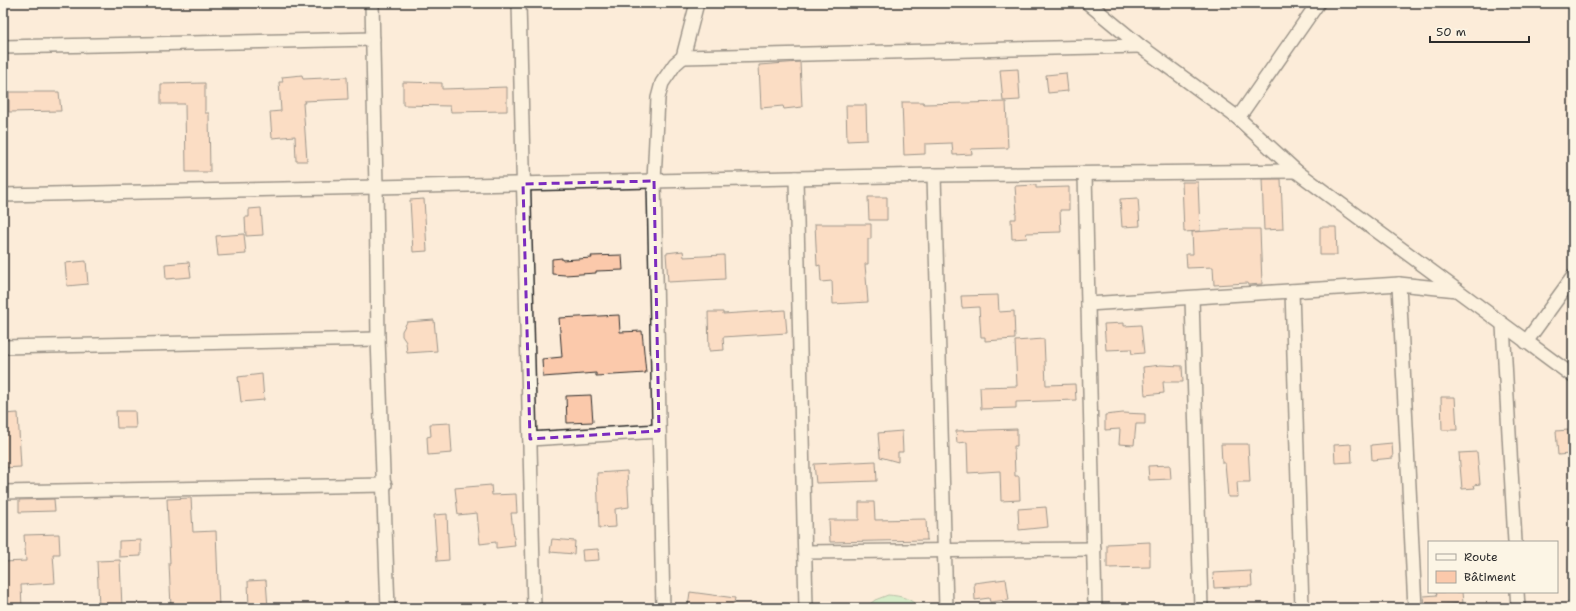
<svg xmlns="http://www.w3.org/2000/svg" width="1576" height="611" font-family="'Shantell Sans',sans-serif">
<style>
.green{fill:#acedb6;stroke:#6c8c70}
.building{fill:#fbc9ab;stroke:#2b2b2b}
.lines{fill:none;stroke-linecap:round;stroke-linejoin:round}
.minor-casing{stroke:#2b2b2b;stroke-width:16}
.minor{stroke:#fcf5e5;stroke-width:13}
.marked{fill:none;stroke:#7b2cbf;stroke-width:3;stroke-dasharray:8 5;stroke-linejoin:round}
</style>
<rect width="100%" height="100%" fill="#fcecd9"/>
<filter id="ink" filterUnits="userSpaceOnUse"><feTurbulence type="fractalNoise" baseFrequency=".025" numOctaves="2"/><feDisplacementMap in="SourceGraphic" scale="8" xChannelSelector="R" yChannelSelector="G"/><feConvolveMatrix kernelMatrix="1 2 1 2 8 2 1 2 1" color-interpolation-filters="sRGB"/></filter>
<g filter="url(#ink)">
<!-- green -->
<path class="green" d="M888 595C901 596 911 598 919 608H865L875 600Z"/>
<!-- building -->
<g class="building">
<polygon points="800,62 802,107 784,109 783,106 761,108 759,65"/>
<polygon points="1018,69 1020,100 1003,101 1000,70"/>
<polygon points="1066,73 1068,91 1048,93 1046,75"/>
<polygon points="302,75 303,79 347,77 348,99 304,101 305,103 303,103 307,161 296,161 295,136 272,138 270,112 281,111 279,82 283,82 282,77"/>
<polygon points="403,82 442,83 442,89 507,87 507,111 451,112 450,106 403,105"/>
<polygon points="205,83 205,113 209,113 210,172 186,172 185,104 161,104 161,84"/>
<polygon points="9,92 59,92 61,111 9,112"/>
<polygon points="902,102 923,102 924,104 1006,102 1008,148 971,149 972,154 953,155 952,143 925,144 925,154 904,155"/>
<polygon points="846,105 866,105 867,140 847,141"/>
<polygon points="1262,179 1281,179 1283,229 1264,230"/>
<polygon points="1182,182 1198,182 1200,231 1184,232"/>
<polygon points="1036,185 1036,188 1069,187 1069,210 1060,210 1061,232 1026,233 1027,238 1012,239 1011,219 1016,219 1016,213 1017,213 1015,186"/>
<polygon points="868,197 887,197 887,220 869,220"/>
<polygon points="1138,198 1140,226 1122,227 1120,199"/>
<polygon points="424,199 427,251 413,252 410,200"/>
<polygon points="261,208 263,235 246,236 245,217 249,217 249,209"/>
<polygon points="815,224 871,224 871,239 868,239 868,264 865,264 868,302 833,304 832,281 821,282 820,265 817,266"/>
<polygon points="1320,227 1336,227 1337,255 1320,255"/>
<polygon points="1238,229 1260,229 1262,284 1248,285 1247,283 1214,285 1213,267 1187,268 1186,254 1193,254 1192,232"/>
<polygon points="244,234 246,254 218,256 216,236"/>
<polygon points="683,251 684,257 724,255 725,279 668,282 666,253"/>
<polygon points="622,255 623,270 596,271 596,273 565,275 552,274 552,259 562,258 562,260 592,258 591,256"/>
<polygon points="86,261 88,284 67,286 65,263"/>
<polygon points="189,262 191,277 166,279 165,264"/>
<polygon points="998,295 999,312 1014,311 1015,339 985,341 985,337 981,337 979,307 962,308 961,296"/>
<polygon points="785,310 787,333 723,337 724,350 709,351 708,312 723,312 723,314"/>
<polygon points="619,315 620,332 642,331 646,373 596,376 596,373 543,377 542,359 562,357 559,318"/>
<polygon points="434,320 437,351 407,353 406,342 402,336 402,331 407,322"/>
<polygon points="1124,323 1124,326 1141,325 1144,353 1132,354 1131,349 1106,350 1104,324"/>
<polygon points="1044,339 1046,385 1075,384 1076,400 1016,402 1016,408 981,409 980,387 1017,386 1015,341"/>
<polygon points="1161,365 1182,366 1183,382 1163,382 1164,393 1145,395 1143,367"/>
<polygon points="262,374 264,400 241,402 238,377"/>
<polygon points="591,395 593,422 567,423 566,396"/>
<polygon points="1441,397 1455,397 1457,430 1442,430"/>
<polygon points="116,411 135,411 136,428 117,428"/>
<polygon points="18,413 21,467 3,468 3,414"/>
<polygon points="1123,413 1145,414 1145,424 1136,424 1134,445 1119,444 1120,429 1105,430 1105,415"/>
<polygon points="450,423 452,453 428,455 427,437 431,436 430,424"/>
<polygon points="1017,429 1017,446 1014,446 1015,476 1019,476 1020,500 1001,501 1000,471 968,473 967,442 957,443 956,431"/>
<polygon points="1568,430 1570,454 1558,455 1556,431"/>
<polygon points="902,431 903,452 898,452 898,462 880,457 878,433"/>
<polygon points="1392,443 1393,458 1372,460 1371,445"/>
<polygon points="1221,444 1248,444 1250,482 1237,482 1238,497 1228,497 1225,463 1222,463"/>
<polygon points="1351,444 1352,462 1335,463 1334,445"/>
<polygon points="1477,452 1480,484 1474,485 1475,488 1462,489 1459,453"/>
<polygon points="876,461 877,481 816,483 814,464"/>
<polygon points="1170,465 1171,479 1149,480 1148,466"/>
<polygon points="627,471 629,507 615,509 616,527 599,528 597,473"/>
<polygon points="491,485 492,495 516,494 517,513 511,513 515,546 496,548 496,542 480,544 477,513 458,515 455,488"/>
<polygon points="191,498 193,532 216,531 219,608 171,608 169,563 170,563 167,499"/>
<polygon points="54,499 55,511 19,512 19,500"/>
<polygon points="859,502 874,502 875,520 926,519 927,540 830,542 829,520 859,520"/>
<polygon points="1046,507 1048,527 1019,530 1018,509"/>
<polygon points="447,514 449,560 437,561 434,515"/>
<polygon points="59,534 60,554 53,554 55,583 21,585 22,608 3,608 3,562 26,561 24,535"/>
<polygon points="552,539 575,541 574,554 550,552"/>
<polygon points="141,540 141,556 119,557 119,541"/>
<polygon points="1150,542 1150,567 1107,568 1107,544"/>
<polygon points="598,549 599,560 583,561 582,550"/>
<polygon points="120,560 122,608 99,608 97,561"/>
<polygon points="1251,571 1252,586 1214,588 1213,573"/>
<polygon points="1006,579 1009,600 990,602 989,598 975,600 974,583"/>
<polygon points="266,580 268,608 249,608 248,581"/>
<polygon points="690,592 735,598 733,608 702,608 688,606"/>
<polygon points="1436,592 1462,592 1463,603 1425,606 1424,596 1437,595"/>
</g>
<g class="lines">
<!-- minor casing -->
<g class="minor-casing">
<g id="minor">
<polyline points="372,3 376,187 378,339 388,608"/>
<polyline points="519,3 534,608"/>
<polyline points="1088,3 1140,46 1238,118 1296,171 1573,376"/>
<polyline points="3,47 373,39"/>
<polyline points="683,57 1140,46"/>
<polyline points="1238,118 1318,3"/>
<polyline points="1085,174 1095,608"/>
<polyline points="934,175 946,608"/>
<polyline points="796,178 806,608"/>
<polyline points="3,195 934,175 1296,171"/>
<polyline points="1399,284 1415,608"/>
<polyline points="1292,291 1302,608"/>
<polyline points="1192,298 1201,608"/>
<polyline points="1088,304 1399,284 1457,290"/>
<polyline points="1503,325 1515,542"/>
<polyline points="1526,342 1573,277"/>
<polyline points="3,347 378,339"/>
<polyline points="530,439 659,431"/>
<polyline points="3,492 385,485"/>
<polyline points="805,552 1094,549"/>
<polyline points="1517,592 1518,608"/>
<polyline points="663,608 654,181 658,98 662,83 675,64 683,57 697,3"/>
</g>
</g>
<!-- minor -->
<use href="#minor" class="minor"/>
</g>
</g>
<!-- marked area -->
<path d="M0 0H1576V611H0ZM654 181 659 431 530 439 523 184Z" fill="#fcecd9" fill-opacity=".55" fill-rule="evenodd"/>
<path class="marked" d="M654 181 659 431 530 439 523 184Z"/>
<!-- margin -->
<rect width="1576" height="611" fill="none" stroke="#fcf5e5" stroke-width="16"/>
<rect x="8" y="8" width="1560" height="595" fill="none" stroke="#2b2b2b" stroke-width="1.5" filter="url(#ink)"/>
<!-- legend -->
<rect x="1428" y="541" width="130" height="52" fill="#fcf5e5" stroke="#a8a49b"/>
<rect x="1436" y="554" width="20" height="6" fill="#fcf5e5" stroke="#a8a49b"/>
<text x="1464" y="561" font-size="12" fill="#2b2b2b">Route</text>
<rect x="1436" y="571" width="20" height="12" fill="#fbc9ab" stroke="#a8a49b"/>
<text x="1464" y="581" font-size="12" fill="#2b2b2b">Bâtiment</text>
<!-- scale -->
<path d="M1430 36v6h99v-6" fill="none" stroke="#2b2b2b" stroke-width="2"/>
<text x="1436" y="36" font-size="12" fill="#2b2b2b" stroke="#fcf5e5" stroke-width="3" paint-order="stroke">50 m</text>
</svg>
